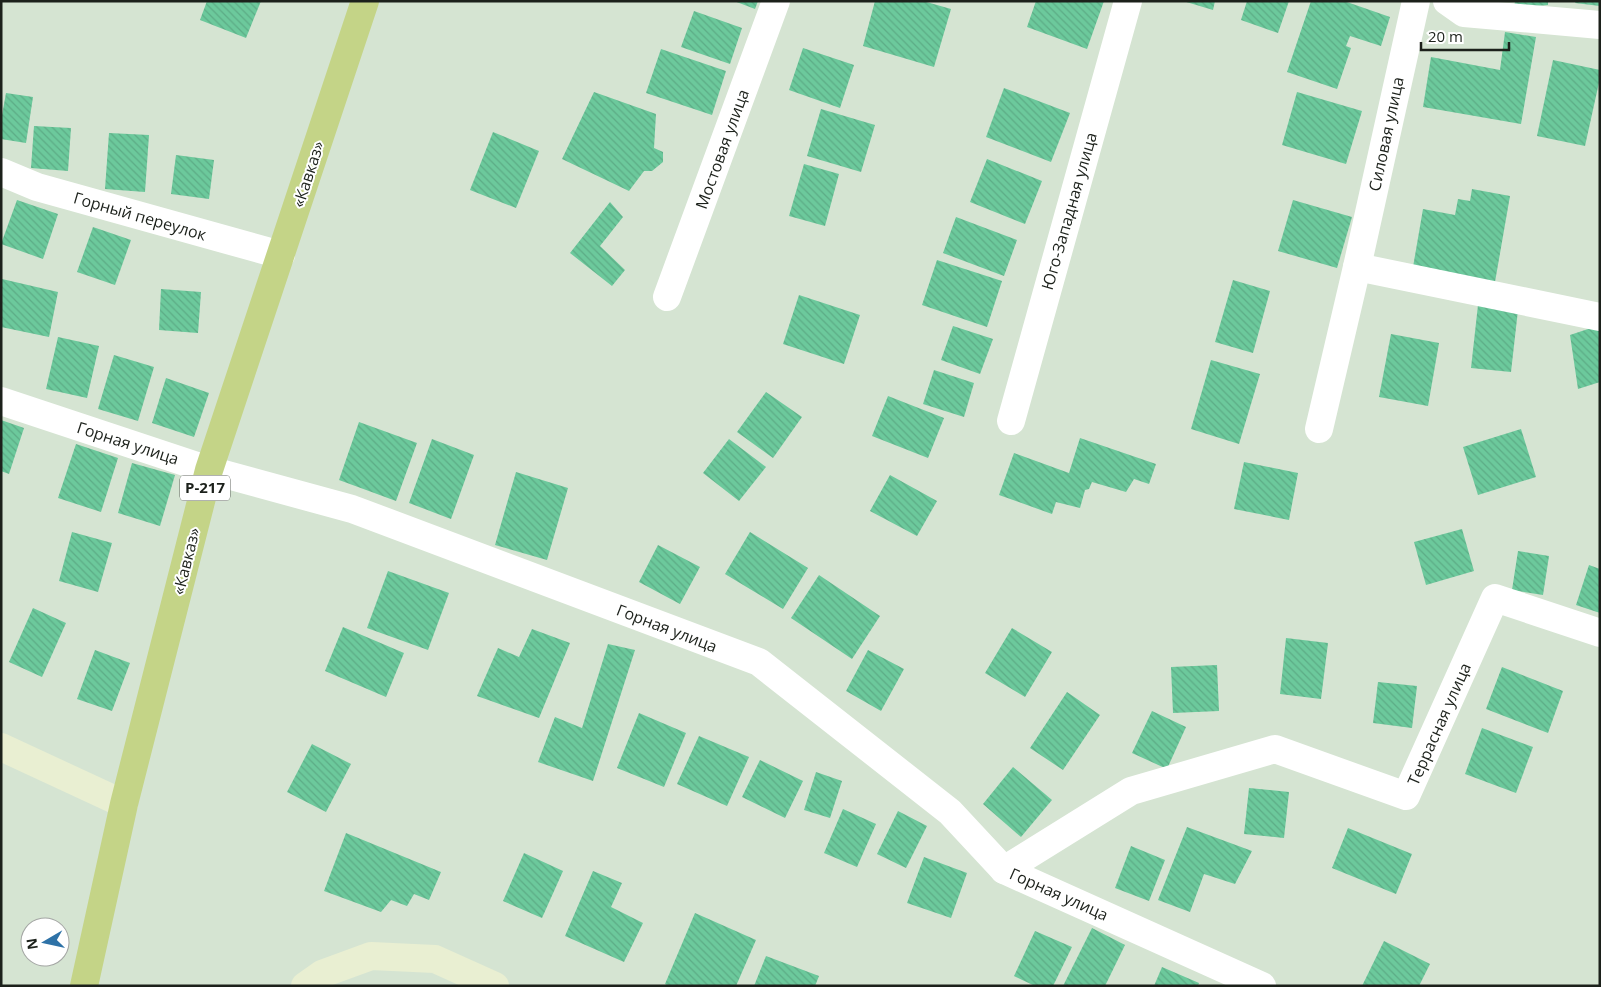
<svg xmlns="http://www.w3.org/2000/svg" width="1601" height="987" font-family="'Open Sans',sans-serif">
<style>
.building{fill:url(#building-back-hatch)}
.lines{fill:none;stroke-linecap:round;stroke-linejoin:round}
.minor{stroke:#fff;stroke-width:28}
.secondary{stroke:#e9efd2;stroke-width:28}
.trunk{stroke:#c4d487;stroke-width:28}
.labels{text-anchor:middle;stroke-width:4;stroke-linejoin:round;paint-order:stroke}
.shield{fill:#fff;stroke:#60645f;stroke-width:1}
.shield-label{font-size:15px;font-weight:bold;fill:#1c211b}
.street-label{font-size:16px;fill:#1c211b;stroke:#fff}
</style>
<defs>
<pattern id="building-back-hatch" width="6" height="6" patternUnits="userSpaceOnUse" patternTransform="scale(1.25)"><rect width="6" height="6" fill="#6cc99c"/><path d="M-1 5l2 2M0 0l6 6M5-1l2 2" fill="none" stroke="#5dac86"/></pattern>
</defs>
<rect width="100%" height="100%" fill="#d5e4d2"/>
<!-- building -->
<g class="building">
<polygon points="207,1 261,1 246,38 200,20"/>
<polygon points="734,1 758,1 755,9"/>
<polygon points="875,1 923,1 951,9 934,67 863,46"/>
<polygon points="1036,1 1104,1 1087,49 1027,27"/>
<polygon points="1183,1 1215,1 1213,10"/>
<polygon points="1247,1 1289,1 1278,33 1241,20"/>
<polygon points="1311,1 1344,1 1390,17 1381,46 1350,36 1346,46 1351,48 1337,89 1287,72"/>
<polygon points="1515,1 1548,1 1548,5 1514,8"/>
<polygon points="1576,1 1600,1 1600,6 1575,3"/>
<polygon points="694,11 742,28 730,64 681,47"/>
<polygon points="1505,32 1536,37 1521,124 1423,107 1431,57 1500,70"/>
<polygon points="803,48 854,65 840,108 789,90"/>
<polygon points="661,49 726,71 712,115 646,93"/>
<polygon points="1553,60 1600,70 1600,78 1585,146 1537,136"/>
<polygon points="1004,88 1070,113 1051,162 986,137"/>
<polygon points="594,92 656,114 654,148 663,152 663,162 652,171 644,171 629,191 562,159"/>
<polygon points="1297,92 1362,111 1346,164 1282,145"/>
<polygon points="6,93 33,97 26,143 1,139 1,121"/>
<polygon points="821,109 875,125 861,172 807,156"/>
<polygon points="34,126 71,128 68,171 31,168"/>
<polygon points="493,132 539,151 516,208 470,190"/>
<polygon points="109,133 149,135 145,192 105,189"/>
<polygon points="176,155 214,160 209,199 171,194"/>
<polygon points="987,159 1042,181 1025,224 970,202"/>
<polygon points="804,164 839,174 825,226 789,216"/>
<polygon points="1472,189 1510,196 1495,282 1413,267 1423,209 1455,215 1458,199 1470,201"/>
<polygon points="17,200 58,214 43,259 1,244"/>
<polygon points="1293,200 1352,217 1337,268 1278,251"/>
<polygon points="610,202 623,217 600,246 625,270 612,286 570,253"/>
<polygon points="956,217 1017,240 1004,276 943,253"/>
<polygon points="93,227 131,240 115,285 77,272"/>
<polygon points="937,260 1002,281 987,327 922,305"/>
<polygon points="2,279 58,292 49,337 1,327"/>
<polygon points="1233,280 1270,291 1253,353 1215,342"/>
<polygon points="161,289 201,292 198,333 159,330"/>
<polygon points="799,295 860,315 844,364 783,344"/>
<polygon points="1478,305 1518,310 1511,372 1471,368"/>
<polygon points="953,326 993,339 980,374 941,360"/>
<polygon points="1591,328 1600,330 1600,382 1578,389 1570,335"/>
<polygon points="1391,334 1439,343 1428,406 1379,397"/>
<polygon points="58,337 99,346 87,398 46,389"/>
<polygon points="114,355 154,367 138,421 98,409"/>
<polygon points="1211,360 1260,374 1239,444 1191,429"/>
<polygon points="934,370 974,383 964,417 923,404"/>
<polygon points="166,378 209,393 194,437 152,423"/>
<polygon points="766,392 802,417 773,458 737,432"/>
<polygon points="888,396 944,418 928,458 872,436"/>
<polygon points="1,420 24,428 9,474 1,471"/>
<polygon points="359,422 417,443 396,501 339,480"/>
<polygon points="1521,429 1536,477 1478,495 1463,447"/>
<polygon points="1080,438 1156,464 1149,484 1134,479 1126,492 1092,482 1089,489 1085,490 1080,508 1056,502 1052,514 999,495 1014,453 1069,473"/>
<polygon points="432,439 474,455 451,519 409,503"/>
<polygon points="729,439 766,467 739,501 703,473"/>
<polygon points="76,444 118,458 101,512 58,498"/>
<polygon points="1244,462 1298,473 1289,520 1234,509"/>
<polygon points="132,463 175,475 160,526 118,513"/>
<polygon points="516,472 568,488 547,560 495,545"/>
<polygon points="890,475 937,501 917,536 870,511"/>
<polygon points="1462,529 1474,571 1426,585 1414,542"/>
<polygon points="72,532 112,543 98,592 59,581"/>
<polygon points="750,532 808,568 783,609 725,574"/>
<polygon points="658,545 700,567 680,604 639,582"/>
<polygon points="1518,551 1549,556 1543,595 1512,590"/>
<polygon points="1589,565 1600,569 1600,613 1576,605"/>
<polygon points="388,571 449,593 428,650 367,628"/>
<polygon points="819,575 880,616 852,659 791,618"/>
<polygon points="33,608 66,623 42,677 9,662"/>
<polygon points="343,627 404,653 386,697 325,671"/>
<polygon points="1012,628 1052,652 1025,697 985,673"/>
<polygon points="532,629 570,643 539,718 477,696 498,648 519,657"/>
<polygon points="1286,638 1328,643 1321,699 1280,694"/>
<polygon points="608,644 635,650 593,781 538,762 555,717 582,728"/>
<polygon points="95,650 130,663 112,711 77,699"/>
<polygon points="868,650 904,669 881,711 846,691"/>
<polygon points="1217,665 1219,711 1173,713 1171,667"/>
<polygon points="1502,667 1563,691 1548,733 1486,709"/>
<polygon points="1378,682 1417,686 1412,728 1373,723"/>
<polygon points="1067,692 1100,715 1063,770 1030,748"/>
<polygon points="1152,711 1186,727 1167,769 1132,753"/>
<polygon points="639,713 686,733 664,787 617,768"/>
<polygon points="1482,728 1533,747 1516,793 1465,774"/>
<polygon points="699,736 749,757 727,806 677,784"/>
<polygon points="312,744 351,764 326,812 287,792"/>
<polygon points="760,760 803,781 785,818 742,797"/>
<polygon points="1013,767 1052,800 1021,837 983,804"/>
<polygon points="816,772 842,781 830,818 804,810"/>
<polygon points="1249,788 1289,792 1284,838 1244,834"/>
<polygon points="843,809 876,824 857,867 824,853"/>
<polygon points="898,811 927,826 906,868 877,854"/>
<polygon points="1187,827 1252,851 1235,884 1204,874 1190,912 1158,900"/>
<polygon points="1348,828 1412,854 1396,894 1332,868"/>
<polygon points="346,833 441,872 429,900 414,894 407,906 391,900 381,912 324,891"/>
<polygon points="1131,846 1165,860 1149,901 1115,888"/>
<polygon points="524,853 563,871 542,918 503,901"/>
<polygon points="924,857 967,873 951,918 907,903"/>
<polygon points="593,871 622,883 611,907 643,923 624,962 565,936"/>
<polygon points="695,913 756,940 736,986 668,986 665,984"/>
<polygon points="1092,928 1125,945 1105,986 1063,986"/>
<polygon points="1035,931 1072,947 1053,986 1035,986 1014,976"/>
<polygon points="1384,941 1430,964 1419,986 1362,986"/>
<polygon points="766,956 819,976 815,986 754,986"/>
<polygon points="1162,967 1199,983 1198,986 1154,986"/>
</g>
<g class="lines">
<!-- minor -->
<g class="minor">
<polyline points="1447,1 1464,13 1600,25"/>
<polyline points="1,172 37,187 281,255"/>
<polyline points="1357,267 1600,317"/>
<polyline points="667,297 776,1"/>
<polyline points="1,401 209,470 352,509 759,662 950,812 1004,870 1262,986"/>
<polyline points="1011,421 1128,1"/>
<polyline points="1319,429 1357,267 1416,1"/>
<polyline points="1004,870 1131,791 1275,749 1406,796 1495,598 1600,633"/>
</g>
<!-- secondary -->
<g class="secondary">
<polyline points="1,747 124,804"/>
<polyline points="305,986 322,974 371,956 435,959 495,986"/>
</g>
<!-- trunk -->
<polyline class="trunk" points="84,986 124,804 209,470 365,1"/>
</g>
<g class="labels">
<!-- shield labels -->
<rect class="shield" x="180" y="475.5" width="50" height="25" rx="4"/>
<g class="shield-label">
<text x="205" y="493">Р-217</text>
</g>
<!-- street labels -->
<g class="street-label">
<text transform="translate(1386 134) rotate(-78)" y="6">Силовая улица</text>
<text transform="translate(722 149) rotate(-70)" y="6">Мостовая улица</text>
<text transform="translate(308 174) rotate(-72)" y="6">«Кавказ»</text>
<text transform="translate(1069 211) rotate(-74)" y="6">Юго-Западная улица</text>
<text transform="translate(140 216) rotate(16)" y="6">Горный переулок</text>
<text transform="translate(128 443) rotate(18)" y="6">Горная улица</text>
<text transform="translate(186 561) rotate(-76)" y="6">«Кавказ»</text>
<text transform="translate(667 628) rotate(21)" y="6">Горная улица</text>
<text transform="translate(1439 724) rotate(-66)" y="6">Террасная улица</text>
<text transform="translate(1059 894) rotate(24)" y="6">Горная улица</text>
</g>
</g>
<!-- border -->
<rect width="1601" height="987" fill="none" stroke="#1c211b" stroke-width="5"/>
<!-- north arrow -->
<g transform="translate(45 942) rotate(261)"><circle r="24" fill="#ffffff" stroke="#a4a6a4"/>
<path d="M0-4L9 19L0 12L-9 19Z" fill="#2e72a7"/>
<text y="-8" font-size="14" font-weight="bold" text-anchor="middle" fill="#1c211b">N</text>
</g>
<!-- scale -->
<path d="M1421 42v8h88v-8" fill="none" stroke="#1c211b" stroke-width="2.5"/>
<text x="1428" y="42" font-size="15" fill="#1c211b" stroke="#ffffff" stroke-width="4" paint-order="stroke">20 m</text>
</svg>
